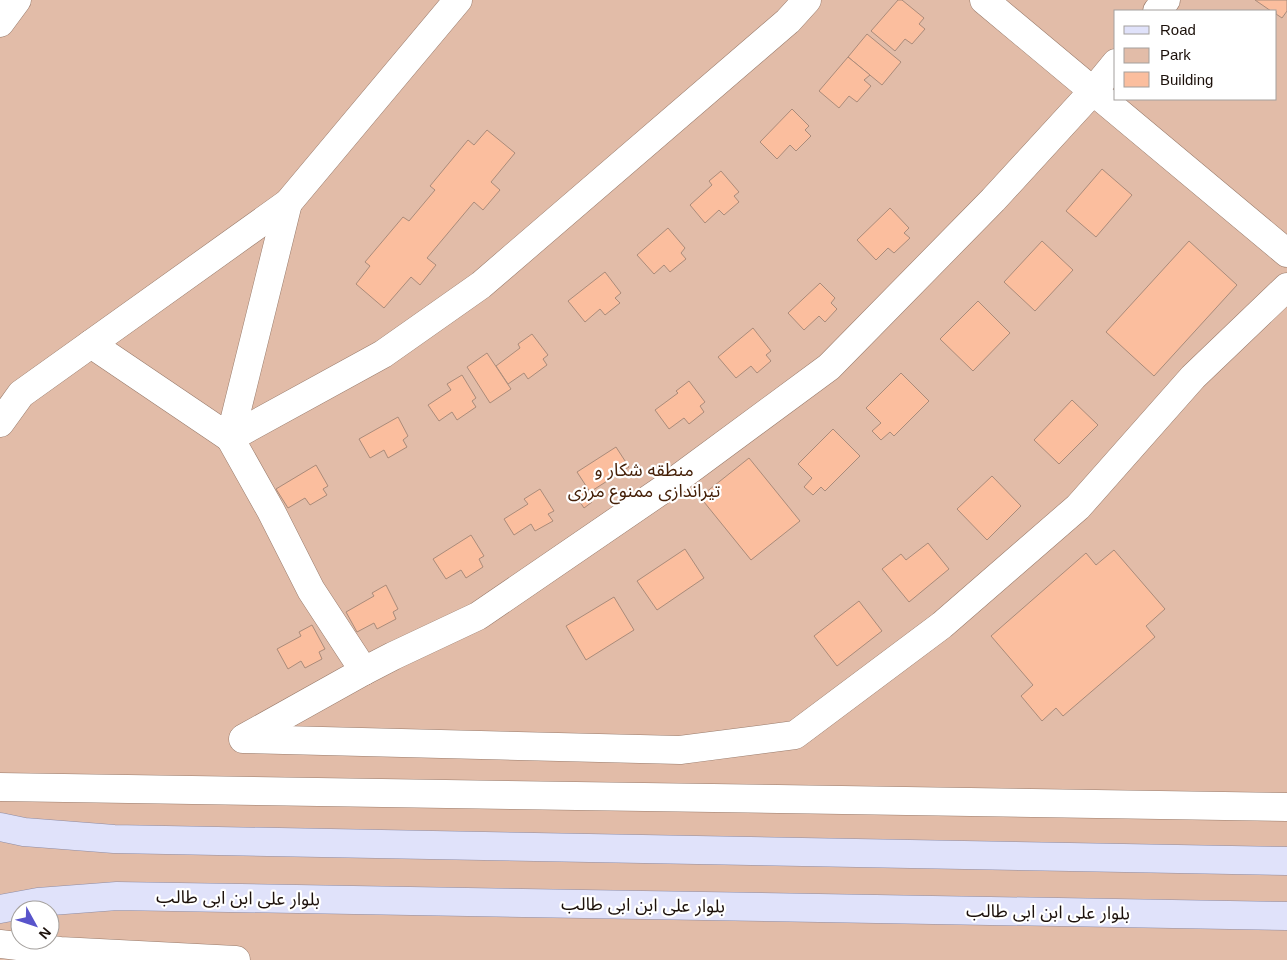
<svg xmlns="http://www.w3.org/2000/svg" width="1287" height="960" font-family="Helvetica,'Noto Sans Arabic',sans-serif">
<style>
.green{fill:#e2bca8;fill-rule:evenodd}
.building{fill:#fbbe9e;stroke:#aa8b7a}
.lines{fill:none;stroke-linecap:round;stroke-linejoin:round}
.minor-casing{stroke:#997b6b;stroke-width:29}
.major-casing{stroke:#8e8ca4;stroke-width:29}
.minor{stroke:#fff;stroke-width:28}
.major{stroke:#e0e2fa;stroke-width:28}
.labels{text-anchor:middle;stroke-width:4.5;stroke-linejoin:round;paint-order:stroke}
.park-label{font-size:18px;fill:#452008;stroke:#fff}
.street-label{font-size:18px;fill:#1c110b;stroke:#fff}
</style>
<rect width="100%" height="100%" fill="#fff1ea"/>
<!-- green -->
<path class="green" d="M0 0H1287V960H0ZM1116 11H1276V99H1116ZM20 910H50V940H20Z"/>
<!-- building -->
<g class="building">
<polygon points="898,0 902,0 924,18 919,24 925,29 912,44 905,39 895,51 871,31"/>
<polygon points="1255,0 1287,0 1287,11 1282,18 1276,14 1276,11 1271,11"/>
<polygon points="867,34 901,62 882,85 848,57"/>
<polygon points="848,57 870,75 864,80 871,86 857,102 849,96 839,108 819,91"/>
<polygon points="792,109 809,126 805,130 811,136 796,151 790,145 777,159 760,142"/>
<polygon points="487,130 515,153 491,182 500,190 483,210 474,202 427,258 436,265 420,285 411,277 384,308 356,284 370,266 365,262 403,217 409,221 435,190 430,186 468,140 474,145"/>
<polygon points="1102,169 1132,195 1096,237 1066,211"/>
<polygon points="721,171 739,192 734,196 739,202 724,215 719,210 705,223 690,205 712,185 709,181"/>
<polygon points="890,208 909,228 904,233 910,238 894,253 888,248 876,260 857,240"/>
<polygon points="668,228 685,248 681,253 686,259 670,272 664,265 654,274 637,255"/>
<polygon points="1042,241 1073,270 1035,311 1004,282"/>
<polygon points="1189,241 1237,285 1154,376 1106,332"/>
<polygon points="605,272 621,293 615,298 620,303 605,315 600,309 585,322 568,301"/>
<polygon points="820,283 835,298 831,303 837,309 825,322 819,316 804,330 788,313"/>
<polygon points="978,301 1010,333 973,371 940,339"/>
<polygon points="753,328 771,351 766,355 771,361 757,373 751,366 736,378 718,357"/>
<polygon points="532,334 548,355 543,359 547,365 528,379 524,373 508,384 496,366 520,348 518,344"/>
<polygon points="487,353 511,389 490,403 467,367"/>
<polygon points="901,373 929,401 894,436 890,432 881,440 872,431 881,423 866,408"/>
<polygon points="462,375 476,398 472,401 476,407 457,420 452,412 439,421 428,405 451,390 447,384"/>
<polygon points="689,381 705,402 700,406 704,412 689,424 684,418 669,429 655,410 678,393 676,391"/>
<polygon points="1072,400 1098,425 1059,464 1034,440"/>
<polygon points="398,417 408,436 403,440 407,447 388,458 384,450 370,458 359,439"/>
<polygon points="833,429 860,456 825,491 821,487 813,495 804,487 812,478 798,464"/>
<polygon points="616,447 629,467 590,492 577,472"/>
<polygon points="749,458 800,521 751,560 700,497"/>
<polygon points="316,465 328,486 323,489 327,495 310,505 305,498 288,508 276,489"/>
<polygon points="992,476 1021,506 987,540 957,509"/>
<polygon points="582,488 592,502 584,508 574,493"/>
<polygon points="540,489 554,511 548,514 553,521 535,531 531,524 514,535 504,519 528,504 524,499"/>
<polygon points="471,535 484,556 479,559 483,567 466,578 461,570 446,579 433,559"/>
<polygon points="928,543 949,569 909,602 882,569 901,554 906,560"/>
<polygon points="685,549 704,578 657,610 637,581"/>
<polygon points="1114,550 1165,609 1146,626 1155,637 1063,716 1056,708 1042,721 1021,696 1033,685 991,636 1086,553 1096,565"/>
<polygon points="386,585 398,609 393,612 396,619 377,629 374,623 357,632 346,612 374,596 372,593"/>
<polygon points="614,597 634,630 586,660 566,626"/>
<polygon points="859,601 882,631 837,666 814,636"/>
<polygon points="312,625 325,649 319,652 322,659 305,668 301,661 288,669 277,649 301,636 299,632"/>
</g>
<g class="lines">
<!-- minor casing -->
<g class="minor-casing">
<g id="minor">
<polyline points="807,0 788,21 481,285 383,354 230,438 271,511 311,590 364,671 393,656 478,616 665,488 829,367 993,200 1093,91 1116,63"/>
<polyline points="984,0 1287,253"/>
<polyline points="1157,11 1166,0"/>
<polyline points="0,23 17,0"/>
<polyline points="91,344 230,438 288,203"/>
<polyline points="0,423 21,394 288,203 458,0"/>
<polyline points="244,738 364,671"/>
<polyline points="243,739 680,750 795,735 942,625 1078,507 1193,377 1287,287"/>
<polyline points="0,787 1287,807"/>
<polyline points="0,944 60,951 236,960"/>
</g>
</g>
<!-- major casing -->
<g class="major-casing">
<g id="major">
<polyline points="0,827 24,832 114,839 1287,861"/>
<polyline points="0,909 38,902 117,896 1287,916"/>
</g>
</g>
<!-- minor -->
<use href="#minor" class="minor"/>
<!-- major -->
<use href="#major" class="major"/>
</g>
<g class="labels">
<!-- park labels -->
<g class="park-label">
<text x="644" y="476">منطقه شکار و<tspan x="644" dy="21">تیراندازی ممنوع مرزی</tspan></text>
</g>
<!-- street labels -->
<g class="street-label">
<text transform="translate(238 898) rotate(1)" y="6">بلوار علی ابن ابی طالب</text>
<text transform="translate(643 905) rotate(1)" y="6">بلوار علی ابن ابی طالب</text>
<text transform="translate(1048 912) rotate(1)" y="6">بلوار علی ابن ابی طالب</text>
</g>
</g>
<!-- legend -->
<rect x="1114" y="10" width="162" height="90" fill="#ffffff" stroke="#a4a09d"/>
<rect x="1124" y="26" width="25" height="8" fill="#e0e2fa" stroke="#a4a09d"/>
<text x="1160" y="35" font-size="15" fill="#1c110b">Road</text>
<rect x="1124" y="48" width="25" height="15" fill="#e2bca8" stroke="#a4a09d"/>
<text x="1160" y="60" font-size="15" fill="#1c110b">Park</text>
<rect x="1124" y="72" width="25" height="15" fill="#fbbe9e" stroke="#a4a09d"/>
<text x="1160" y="85" font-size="15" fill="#1c110b">Building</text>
<!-- north arrow -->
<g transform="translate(35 925) rotate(130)"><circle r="24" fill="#ffffff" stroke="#a4a09d"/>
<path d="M0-4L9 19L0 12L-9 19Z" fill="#5854cb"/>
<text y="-8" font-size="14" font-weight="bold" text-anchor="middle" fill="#1c110b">N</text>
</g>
</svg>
